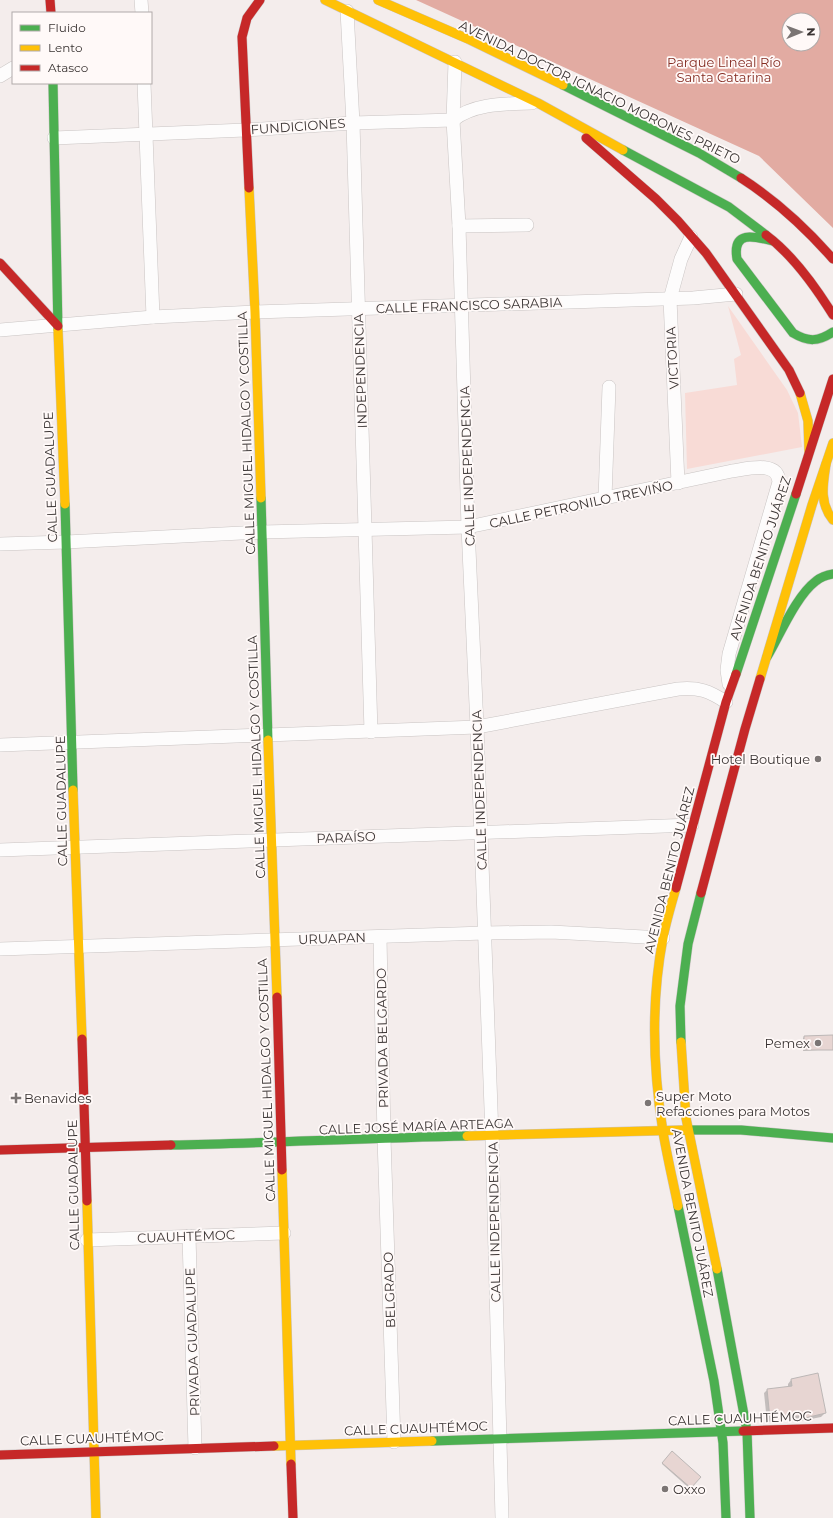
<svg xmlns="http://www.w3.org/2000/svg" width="833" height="1518" font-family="Montserrat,sans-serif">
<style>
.green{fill:#f8dbd6}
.water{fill:#e2aba2;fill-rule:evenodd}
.shadow{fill:#0003}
.building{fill:#e7d5d2;stroke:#bcb7b6}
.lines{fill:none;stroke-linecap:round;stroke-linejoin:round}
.street-casing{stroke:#c9c4c3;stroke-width:14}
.fast-casing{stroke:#c9c4c3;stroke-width:10}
.slow-casing{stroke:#c9c4c3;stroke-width:10}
.jam-casing{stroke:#c9c4c3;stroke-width:10}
.street{stroke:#fdfcfc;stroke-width:13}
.fast{stroke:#4caf50;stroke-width:9}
.slow{stroke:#ffc107;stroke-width:9}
.jam{stroke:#c62828;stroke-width:9}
.poi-dot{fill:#7b7574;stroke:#fff9f8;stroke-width:1.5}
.labels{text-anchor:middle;stroke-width:3.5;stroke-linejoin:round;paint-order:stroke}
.park-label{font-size:13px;fill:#842b21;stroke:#fff9f8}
.street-label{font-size:13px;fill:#3a3433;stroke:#fff9f8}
.poi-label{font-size:13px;fill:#3a3433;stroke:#fff9f8;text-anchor:start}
</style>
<rect width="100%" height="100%" fill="#f4edec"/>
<!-- green -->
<polygon class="green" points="728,306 787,390 798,413 802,447 687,469 685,393 737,385 734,359 741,355"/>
<!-- water -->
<path class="water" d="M416 0H833V228L759 156ZM789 20H813V44H789Z"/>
<!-- shadow -->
<g class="shadow">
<polygon points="804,1037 833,1049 803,1051 803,1038"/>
<polygon points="791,1380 825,1413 821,1417 801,1421 796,1421 795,1419 767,1422 764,1393 767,1390 788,1388 788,1384"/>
<polygon points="672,1453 700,1477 690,1489 662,1464"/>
</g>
<!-- building -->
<g class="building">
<polygon points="833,1035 833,1050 804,1050 804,1036"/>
<polygon points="818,1373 826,1413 805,1418 799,1418 799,1416 770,1419 767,1389 792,1386 791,1379"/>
<polygon points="672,1451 701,1477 691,1488 662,1463"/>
</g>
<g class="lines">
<!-- street casing -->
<g class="street-casing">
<g id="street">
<polyline points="141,0 142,13"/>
<polyline points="347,11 353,123 371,732"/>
<polyline points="455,62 453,120 459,226 468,527 477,727 492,1136 502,1518"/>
<polyline points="0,76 13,68"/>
<polyline points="144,83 153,317"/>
<path d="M54 138 245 130 353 123 453 120C475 103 506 104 532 103"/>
<polyline points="459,226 527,225"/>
<polyline points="0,330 153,317 255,312 693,298 736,294"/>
<polyline points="678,483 670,299 681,259 691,237"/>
<polyline points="605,498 609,387"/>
<path d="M0 544 66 542 262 532 468 527 732 471C747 469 778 460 779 482L729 654 727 670 729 684"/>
<path d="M0 745 477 727 678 689C699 687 709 691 726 702"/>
<polyline points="0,850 692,825"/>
<polyline points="380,937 384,1138 394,1442"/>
<polyline points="0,949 485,933 551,932 663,938"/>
<polyline points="189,1236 195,1448"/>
<polyline points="87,1240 284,1233"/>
</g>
</g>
<!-- fast casing -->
<g class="fast-casing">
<g id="fast">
<polyline points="53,83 58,330"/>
<polyline points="563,85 699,153 741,178"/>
<polyline points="623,150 729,207 766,235"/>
<path d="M773 241C754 236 732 230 737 259L793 333C808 342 818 342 833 332"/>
<polyline points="261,498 268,740"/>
<polyline points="65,504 73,790"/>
<path d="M767 657C780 635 796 596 816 581 821 577 827 575 833 574"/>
<polyline points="736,674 796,494"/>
<polyline points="681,1042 680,1006 688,944 701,893"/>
<polyline points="685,1130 741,1130 833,1138"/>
<path d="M171 1145C269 1143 368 1138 467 1136"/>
<polyline points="678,1206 714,1381 723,1443 726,1518"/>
<polyline points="717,1269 747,1431 750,1518"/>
<polyline points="432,1441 743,1431"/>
</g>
</g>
<!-- slow casing -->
<g class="slow-casing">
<g id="slow">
<polyline points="325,0 538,103 623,150"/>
<polyline points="378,0 468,39 563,85"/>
<polyline points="249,188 255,312 261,498"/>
<polyline points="58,330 65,504"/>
<polyline points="800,393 808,421 809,451"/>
<path d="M826 464C823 484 819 503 833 520"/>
<polyline points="760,679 812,505 833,443"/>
<polyline points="268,740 277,997"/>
<polyline points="73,790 82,1039"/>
<path d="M676 888C671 905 666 922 663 938 651 1001 653 1069 663 1132 667 1156 673 1181 678 1206"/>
<polyline points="681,1042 686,1118 717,1269"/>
<polyline points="467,1136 685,1130"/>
<polyline points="282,1170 291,1464"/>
<polyline points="87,1201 96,1518"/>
<polyline points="274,1446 432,1441"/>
</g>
</g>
<!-- jam casing -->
<g class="jam-casing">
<g id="jam">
<polyline points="50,0 51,13"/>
<polyline points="586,138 656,199 678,221 706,253 789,370 800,393"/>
<path d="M741 178C777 201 805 227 833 259"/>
<polyline points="249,188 242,37 247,18 260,0"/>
<path d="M766 235C793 255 815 286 833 315"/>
<polyline points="0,263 58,326"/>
<polyline points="796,494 833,379"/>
<polyline points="676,888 726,702 736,674"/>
<polyline points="701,893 745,729 760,679"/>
<polyline points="277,997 282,1170"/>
<polyline points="82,1039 87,1201"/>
<polyline points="0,1150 171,1145"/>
<polyline points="743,1431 833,1428"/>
<polyline points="0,1455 274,1446"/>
<polyline points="291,1464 293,1518"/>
</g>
</g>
<!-- street -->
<use href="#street" class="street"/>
<!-- fast -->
<use href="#fast" class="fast"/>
<!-- slow -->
<use href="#slow" class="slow"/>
<!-- jam -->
<use href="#jam" class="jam"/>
</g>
<!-- markers -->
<g class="poi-dot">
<circle cx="818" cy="759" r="4"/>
<circle cx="818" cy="1043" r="4"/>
<path d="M14 1092h4v4h4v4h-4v4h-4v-4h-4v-4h4z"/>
<circle cx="648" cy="1103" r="4"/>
<circle cx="665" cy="1489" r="4"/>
</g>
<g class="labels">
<!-- park labels -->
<g class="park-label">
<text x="724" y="67">Parque Lineal Río<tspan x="724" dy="15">Santa Catarina</tspan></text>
</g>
<!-- street labels -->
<g class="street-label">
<text transform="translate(600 92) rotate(26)" y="5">AVENIDA DOCTOR IGNACIO MORONES PRIETO</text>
<text transform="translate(298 126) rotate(-4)" y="5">FUNDICIONES</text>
<text transform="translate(469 305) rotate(-2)" y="5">CALLE FRANCISCO SARABIA</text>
<text transform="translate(672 358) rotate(-93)" y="5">VICTORIA</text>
<text transform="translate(360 371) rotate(-92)" y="5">INDEPENDENCIA</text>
<text transform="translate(246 433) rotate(-92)" y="5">CALLE MIGUEL HIDALGO Y COSTILLA</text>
<text transform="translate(467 466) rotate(-92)" y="5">CALLE INDEPENDENCIA</text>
<text transform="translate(50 477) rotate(-92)" y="5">CALLE GUADALUPE</text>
<text transform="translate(581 504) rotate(-12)" y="5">CALLE PETRONILO TREVIÑO</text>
<text transform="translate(760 558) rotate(-72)" y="5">AVENIDA BENITO JUÁREZ</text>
<text transform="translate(256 757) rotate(-92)" y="5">CALLE MIGUEL HIDALGO Y COSTILLA</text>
<text transform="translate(479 790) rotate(-92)" y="5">CALLE INDEPENDENCIA</text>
<text transform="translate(61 801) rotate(-91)" y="5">CALLE GUADALUPE</text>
<text transform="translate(346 837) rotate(-2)" y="5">PARAÍSO</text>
<text transform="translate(669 870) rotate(-76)" y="5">AVENIDA BENITO JUÁREZ</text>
<text transform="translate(332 938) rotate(-2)" y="5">URUAPAN</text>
<text transform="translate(382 1038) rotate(-91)" y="5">PRIVADA BELGARDO</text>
<text transform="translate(266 1080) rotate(-92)" y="5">CALLE MIGUEL HIDALGO Y COSTILLA</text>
<text transform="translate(416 1126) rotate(-2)" y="5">CALLE JOSÉ MARÍA ARTEAGA</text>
<text transform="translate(73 1185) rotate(-91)" y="5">CALLE GUADALUPE</text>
<text transform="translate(693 1213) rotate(79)" y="5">AVENIDA BENITO JUÁREZ</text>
<text transform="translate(494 1222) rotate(-91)" y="5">CALLE INDEPENDENCIA</text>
<text transform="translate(186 1236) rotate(-2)" y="5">CUAUHTÉMOC</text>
<text transform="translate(389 1290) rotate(-92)" y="5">BELGRADO</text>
<text transform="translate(192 1342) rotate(-92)" y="5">PRIVADA GUADALUPE</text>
<text transform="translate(740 1418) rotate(-2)" y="5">CALLE CUAUHTÉMOC</text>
<text transform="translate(416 1428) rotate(-2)" y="5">CALLE CUAUHTÉMOC</text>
<text transform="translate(92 1438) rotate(-2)" y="5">CALLE CUAUHTÉMOC</text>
</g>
<!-- poi labels -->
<g class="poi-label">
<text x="810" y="764" text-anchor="end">Hotel Boutique</text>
<text x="810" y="1048" text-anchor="end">Pemex</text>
<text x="656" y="1101">Super Moto<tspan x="656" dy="15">Refacciones para Motos</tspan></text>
<text x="24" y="1103">Benavides</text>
<text x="673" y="1494">Oxxo</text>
</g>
</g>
<!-- legend -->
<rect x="12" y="12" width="140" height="72" fill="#fff9f8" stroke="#b0aaa9"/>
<rect x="20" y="25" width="20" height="6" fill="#4caf50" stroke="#b0aaa9"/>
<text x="48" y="32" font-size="12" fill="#3a3433">Fluido</text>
<rect x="20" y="45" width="20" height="6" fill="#ffc107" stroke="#b0aaa9"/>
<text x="48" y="52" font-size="12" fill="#3a3433">Lento</text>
<rect x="20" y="65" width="20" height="6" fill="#c62828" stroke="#b0aaa9"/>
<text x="48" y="72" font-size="12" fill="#3a3433">Atasco</text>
<!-- north arrow -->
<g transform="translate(801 32) rotate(89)"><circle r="19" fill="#fff9f8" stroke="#b0aaa9"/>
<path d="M0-3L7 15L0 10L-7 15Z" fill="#7b7574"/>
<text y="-6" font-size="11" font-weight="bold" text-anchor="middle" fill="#3a3433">N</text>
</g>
</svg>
